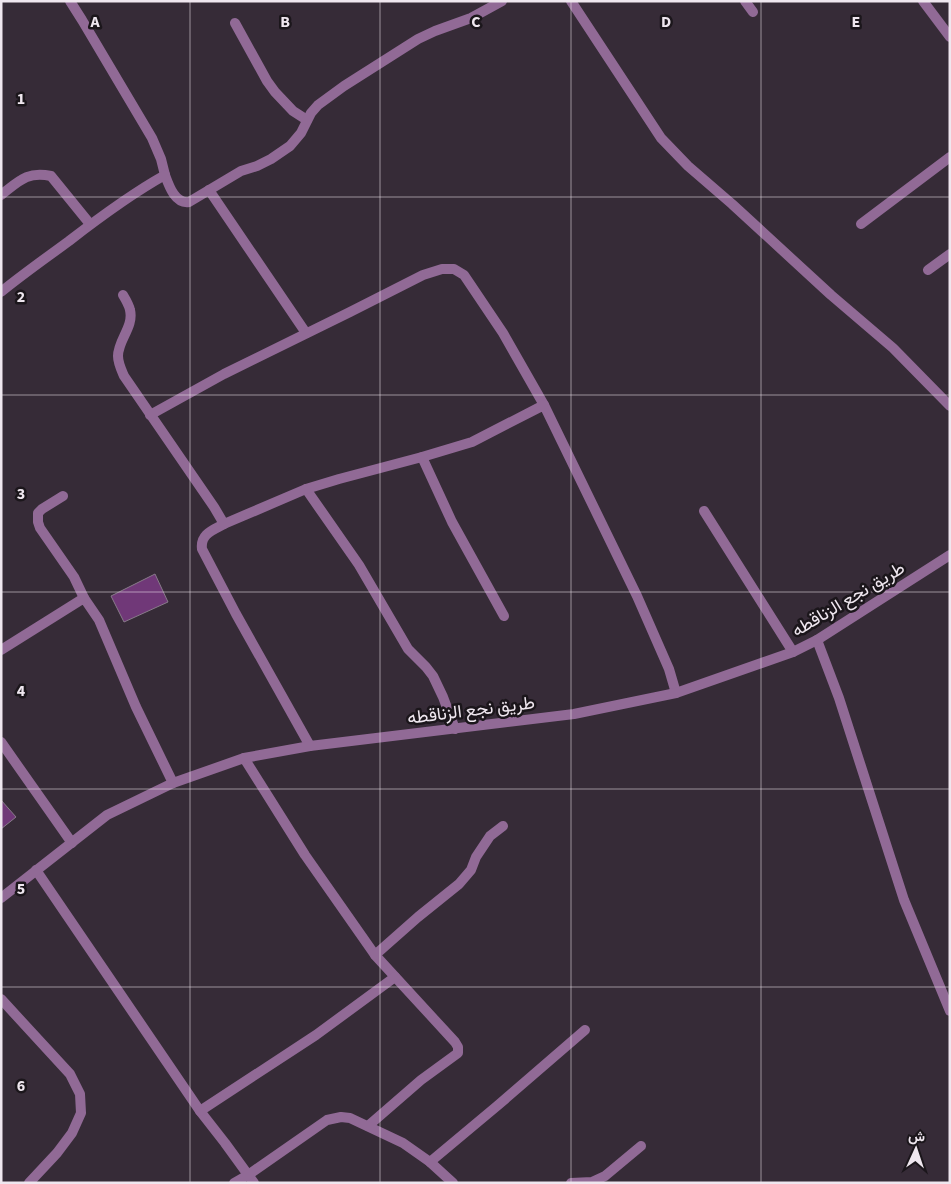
<svg xmlns="http://www.w3.org/2000/svg" width="951" height="1184" font-family="'Source Sans 3',Vazirmatn,sans-serif">
<style>
.building{fill:#703878;stroke:#887b8a}
.lines{fill:none;stroke-linecap:round;stroke-linejoin:round}
.minor{stroke:#916a96;stroke-width:10}
.tertiary{stroke:#916a96;stroke-width:10}
.grid{fill:none;stroke:#efe7ef;stroke-width:1;stroke-opacity:0.55}
.labels{text-anchor:middle;stroke-width:5;stroke-linejoin:round;paint-order:stroke}
.street-label{font-size:18px;fill:#efe7ef;stroke:#1b161b}
.grid-label{font-size:16px;text-anchor:middle;font-weight:bold;fill:#efe7ef;stroke:#1b161b;stroke-width:5;stroke-linejoin:round;paint-order:stroke}
</style>
<rect width="100%" height="100%" fill="#362b37"/>
<!-- building -->
<g class="building">
<polygon points="155,574 168,602 124,622 111,596"/>
<polygon points="1,800 16,817 1,829"/>
</g>
<g class="lines">
<!-- minor -->
<g class="minor">
<polyline points="70,1 82,20 152,138 161,159 165,175"/>
<polyline points="571,1 661,138 688,166 732,204 831,295 893,348 950,406"/>
<polyline points="745,1 753,12"/>
<polyline points="923,1 950,37"/>
<polyline points="235,23 267,81 275,92 293,111 307,120"/>
<polyline points="209,190 306,333"/>
<path d="M1 195C19 181 27 171 51 176L90 224"/>
<polyline points="861,224 950,157"/>
<polyline points="928,270 950,254"/>
<path d="M1 292C23 274 46 258 69 241 100 217 131 194 165 175 169 186 175 204 189 202L241 171 257 166 271 159 290 146 301 133 311 113 318 105 344 86 418 39 435 31 471 18 502 1"/>
<path d="M123 295C126 300 129 305 130 310 134 327 118 340 118 356 118 363 121 369 124 376L214 507 224 524C213 530 200 534 202 549L236 614 310 746"/>
<polyline points="150,415 224,374 350,312 423,275 442,269 454,269 464,275 503,333 544,405"/>
<polyline points="422,457 452,522 504,616"/>
<polyline points="306,489 359,565 408,649 426,667 433,676 443,697 455,729"/>
<polyline points="63,496 42,509 38,513 38,522 40,528 74,577 84,598"/>
<polyline points="704,511 793,652"/>
<polyline points="224,524 306,489 339,479 422,457 472,442 544,405 637,596 669,669 676,693"/>
<polyline points="817,640 839,698 904,900 950,1011"/>
<polyline points="1,650 84,598 99,620 136,707 173,783"/>
<polyline points="1,742 72,843"/>
<polyline points="244,758 305,855 375,955 455,1042 458,1047 458,1053 421,1080 368,1126"/>
<polyline points="36,870 200,1111 225,1143 254,1183"/>
<polyline points="375,955 418,917 459,884 471,870 476,857 490,836 503,826"/>
<polyline points="1,999 70,1074 80,1094 81,1113 72,1133 57,1153 29,1183"/>
<polyline points="200,1111 316,1035 395,977"/>
<polyline points="430,1162 497,1106 585,1030"/>
<polyline points="234,1183 248,1175 327,1120 341,1117 350,1118 403,1143 430,1162 453,1183"/>
<polyline points="571,1183 592,1182 605,1176 641,1146"/>
</g>
<!-- tertiary -->
<polyline class="tertiary" points="1,898 107,815 173,783 244,758 310,746 574,714 676,693 793,652 817,640 950,555"/>
</g>
<!-- grid -->
<path class="grid" d="M190 1V1183M380 1V1183M571 1V1183M761 1V1183M1 197H950M1 395H950M1 592H950M1 789H950M1 987H950"/>
<g class="labels">
<!-- street labels -->
<g class="street-label">
<text transform="translate(848 599) rotate(-31)" y="6">طريق نجع الزناقطه</text>
<text transform="translate(471 710) rotate(-7)" y="6">طريق نجع الزناقطه</text>
</g>
</g>
<g class="grid-label">
<text x="95" y="27">A</text>
<text x="285" y="27">B</text>
<text x="476" y="27">C</text>
<text x="666" y="27">D</text>
<text x="856" y="27">E</text>
<text x="21" y="104">1</text>
<text x="21" y="302">2</text>
<text x="21" y="499">3</text>
<text x="21" y="696">4</text>
<text x="21" y="894">5</text>
<text x="21" y="1091">6</text>
</g>
<!-- border -->
<rect width="951" height="1184" fill="none" stroke="#efe7ef" stroke-width="5"/>
<!-- north arrow -->
<g transform="translate(916 1149) rotate(3)" stroke="#1b161b" stroke-width="4" paint-order="stroke">
<path d="M0-4L9 19L0 12L-9 19Z" fill="#efe7ef"/>
<text y="-8" font-size="14" font-weight="bold" text-anchor="middle" fill="#efe7ef">ش</text>
</g>
</svg>
